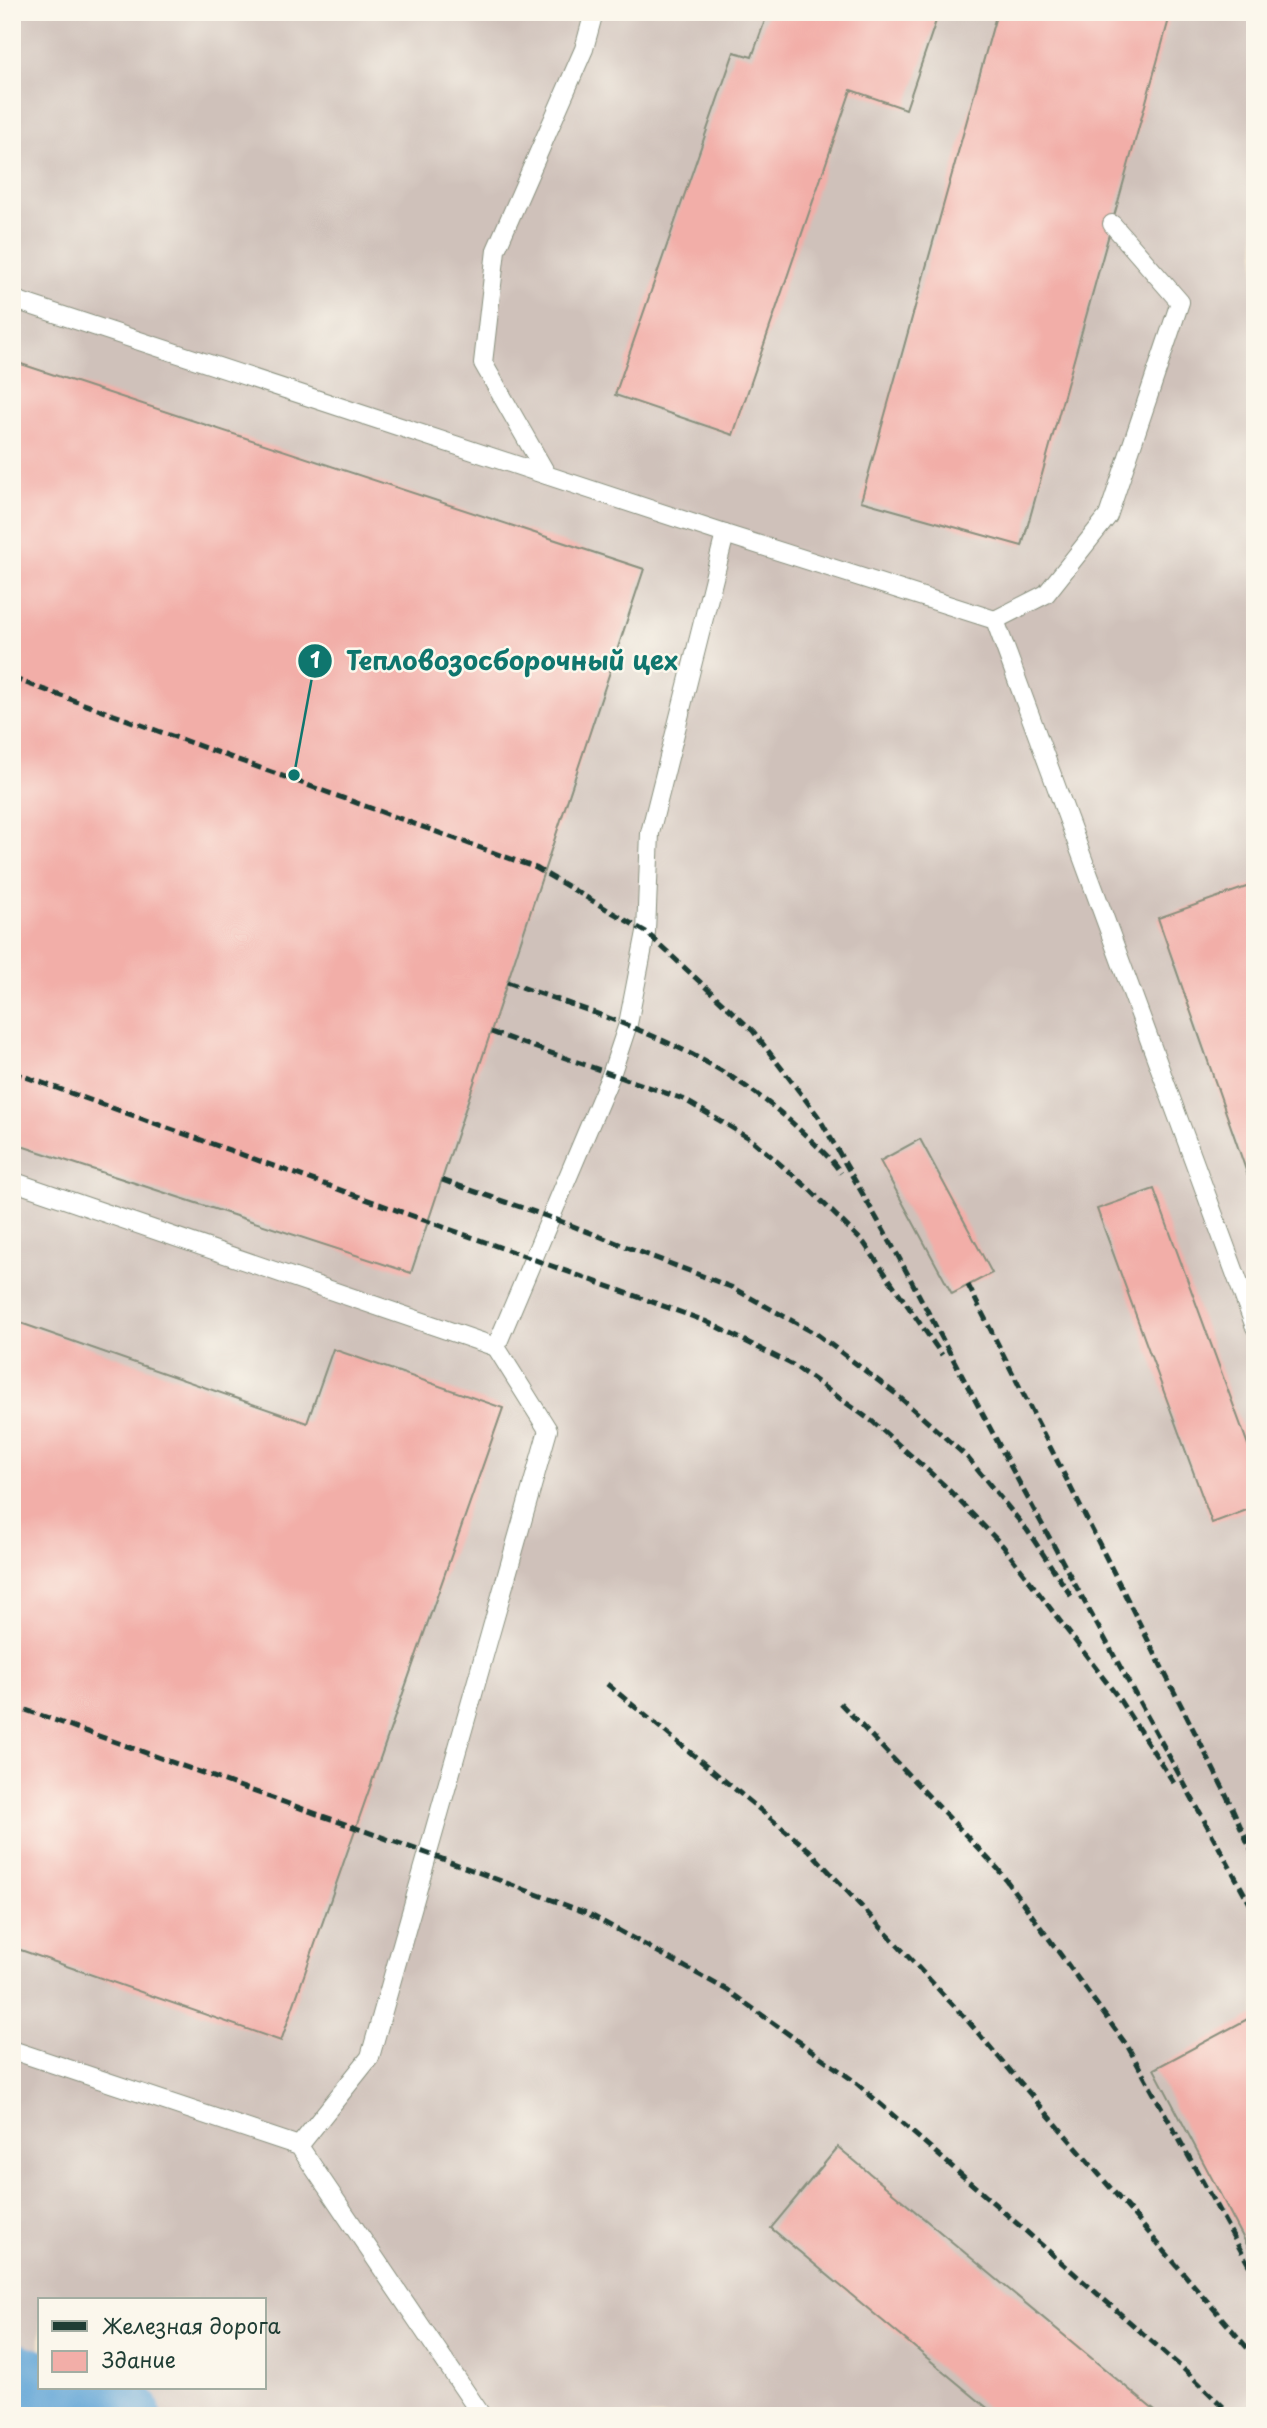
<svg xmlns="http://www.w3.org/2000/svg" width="1267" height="2428" font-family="'Playpen Sans',sans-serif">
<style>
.industrial{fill:#cfc1ba;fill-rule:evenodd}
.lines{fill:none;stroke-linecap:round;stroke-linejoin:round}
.river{stroke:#62a6d7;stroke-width:79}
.building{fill:#f2aea8}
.service-casing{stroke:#89907e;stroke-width:20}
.service{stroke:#fff;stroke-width:18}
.rail{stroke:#1f3d34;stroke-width:5;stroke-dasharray:10 5;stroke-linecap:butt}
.leader{fill:none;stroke:#0f766e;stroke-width:2.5}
.callout-dot{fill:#0f766e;stroke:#fbf7ec;stroke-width:2.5}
.mark-label{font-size:21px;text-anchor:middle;font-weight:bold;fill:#fff}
.callout-label{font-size:26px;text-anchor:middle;font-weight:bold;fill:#0f766e;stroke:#fbf7ec;stroke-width:5;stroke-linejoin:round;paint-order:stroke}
</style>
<rect width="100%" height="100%" fill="#fbf7ec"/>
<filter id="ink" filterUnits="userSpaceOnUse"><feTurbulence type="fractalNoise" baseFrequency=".0143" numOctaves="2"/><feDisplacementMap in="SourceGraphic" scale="14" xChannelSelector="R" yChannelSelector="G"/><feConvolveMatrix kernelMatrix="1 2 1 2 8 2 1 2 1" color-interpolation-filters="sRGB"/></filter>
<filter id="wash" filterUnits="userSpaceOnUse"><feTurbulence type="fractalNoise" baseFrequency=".00686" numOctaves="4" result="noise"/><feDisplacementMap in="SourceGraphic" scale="28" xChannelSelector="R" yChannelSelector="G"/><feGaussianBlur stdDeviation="1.57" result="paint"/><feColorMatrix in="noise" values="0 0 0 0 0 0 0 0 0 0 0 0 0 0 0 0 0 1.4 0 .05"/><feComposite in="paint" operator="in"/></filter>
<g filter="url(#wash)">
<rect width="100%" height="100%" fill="#f3e3c8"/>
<!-- industrial -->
<path class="industrial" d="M12 12H1255V2416H12ZM40 2300H264V2388H40Z"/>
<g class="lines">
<!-- river -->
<polyline class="river" points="12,2382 122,2416"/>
</g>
<g id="blocks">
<!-- building -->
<g class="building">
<polygon points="768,12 939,12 906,109 851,90 733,435 615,395 734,52 752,57"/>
<polygon points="997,12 1171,12 1022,546 861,501"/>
<polygon points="12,361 644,569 411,1273 12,1143"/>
<polygon points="1255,884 1255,1193 1254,1193 1158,918"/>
<polygon points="920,1139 992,1273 952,1294 880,1161"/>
<polygon points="1154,1189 1255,1464 1255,1507 1212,1523 1097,1209"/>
<polygon points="12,1320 307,1423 333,1349 503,1408 281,2041 12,1947"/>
<polygon points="1255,2015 1255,2260 1154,2069"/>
<polygon points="838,2147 1161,2416 997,2416 771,2228"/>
</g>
</g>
</g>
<g filter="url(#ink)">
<use href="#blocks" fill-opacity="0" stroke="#89907e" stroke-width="2"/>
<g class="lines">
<!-- service casing -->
<g class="service-casing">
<g id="service">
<polyline points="12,299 725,534"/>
<polyline points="547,475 483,363 496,250 584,49 594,12"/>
<polyline points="995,620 1046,594 1108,516 1180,302 1112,224"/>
<polyline points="12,1181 496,1347"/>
<polyline points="12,2050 299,2146 482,2416"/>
<polyline points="299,2146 370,2057 548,1430 496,1347 611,1075 628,1024 646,932 650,833 725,534 995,620 1255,1327"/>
</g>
</g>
<!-- service -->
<use href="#service" class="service"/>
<!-- rail -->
<g class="rail">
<polyline points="12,678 536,868 646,932 753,1031 818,1116 897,1254 1020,1484 1255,1913"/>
<path d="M507 982C615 1020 716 1050 801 1131 815 1144 830 1157 841 1173"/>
<polyline points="491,1032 683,1099 751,1139 809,1189 864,1243 942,1355"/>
<polyline points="12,1072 705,1321 793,1365 873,1422 943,1484 1003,1546 1117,1696 1174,1783"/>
<polyline points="442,1180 552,1218 731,1287 818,1335 896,1394 967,1457 1027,1530 1071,1596"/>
<polyline points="968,1285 1225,1792 1255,1859"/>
<polyline points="607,1684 809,1850 967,2020 1255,2357"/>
<polyline points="840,1703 998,1869 1128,2047 1255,2276"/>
<polyline points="12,1705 429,1854 587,1913 727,1990 854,2081 1188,2373 1233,2416"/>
</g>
</g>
</g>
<!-- callouts -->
<path class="leader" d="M294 775L315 661"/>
<g class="callout-dot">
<circle cx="294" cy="775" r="7"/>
<circle cx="315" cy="661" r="18"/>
</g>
<g class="mark-label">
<text x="315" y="668">1</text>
</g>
<g class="callout-label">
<text x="512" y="670">Тепловозосборочный цех</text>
</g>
<!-- margin -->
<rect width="1267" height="2428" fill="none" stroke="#fbf7ec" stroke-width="42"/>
<!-- legend -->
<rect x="38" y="2298" width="228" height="91" fill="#fbf7ec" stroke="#a3ada2" stroke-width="2"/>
<rect x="52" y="2321" width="35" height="10" fill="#1f3d34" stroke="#a3ada2" stroke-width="2"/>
<text x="102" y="2334" font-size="21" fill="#1f3d34">Железная дорога</text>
<rect x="52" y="2351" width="35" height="21" fill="#f2aea8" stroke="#a3ada2" stroke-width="2"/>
<text x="102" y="2368" font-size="21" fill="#1f3d34">Здание</text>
</svg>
